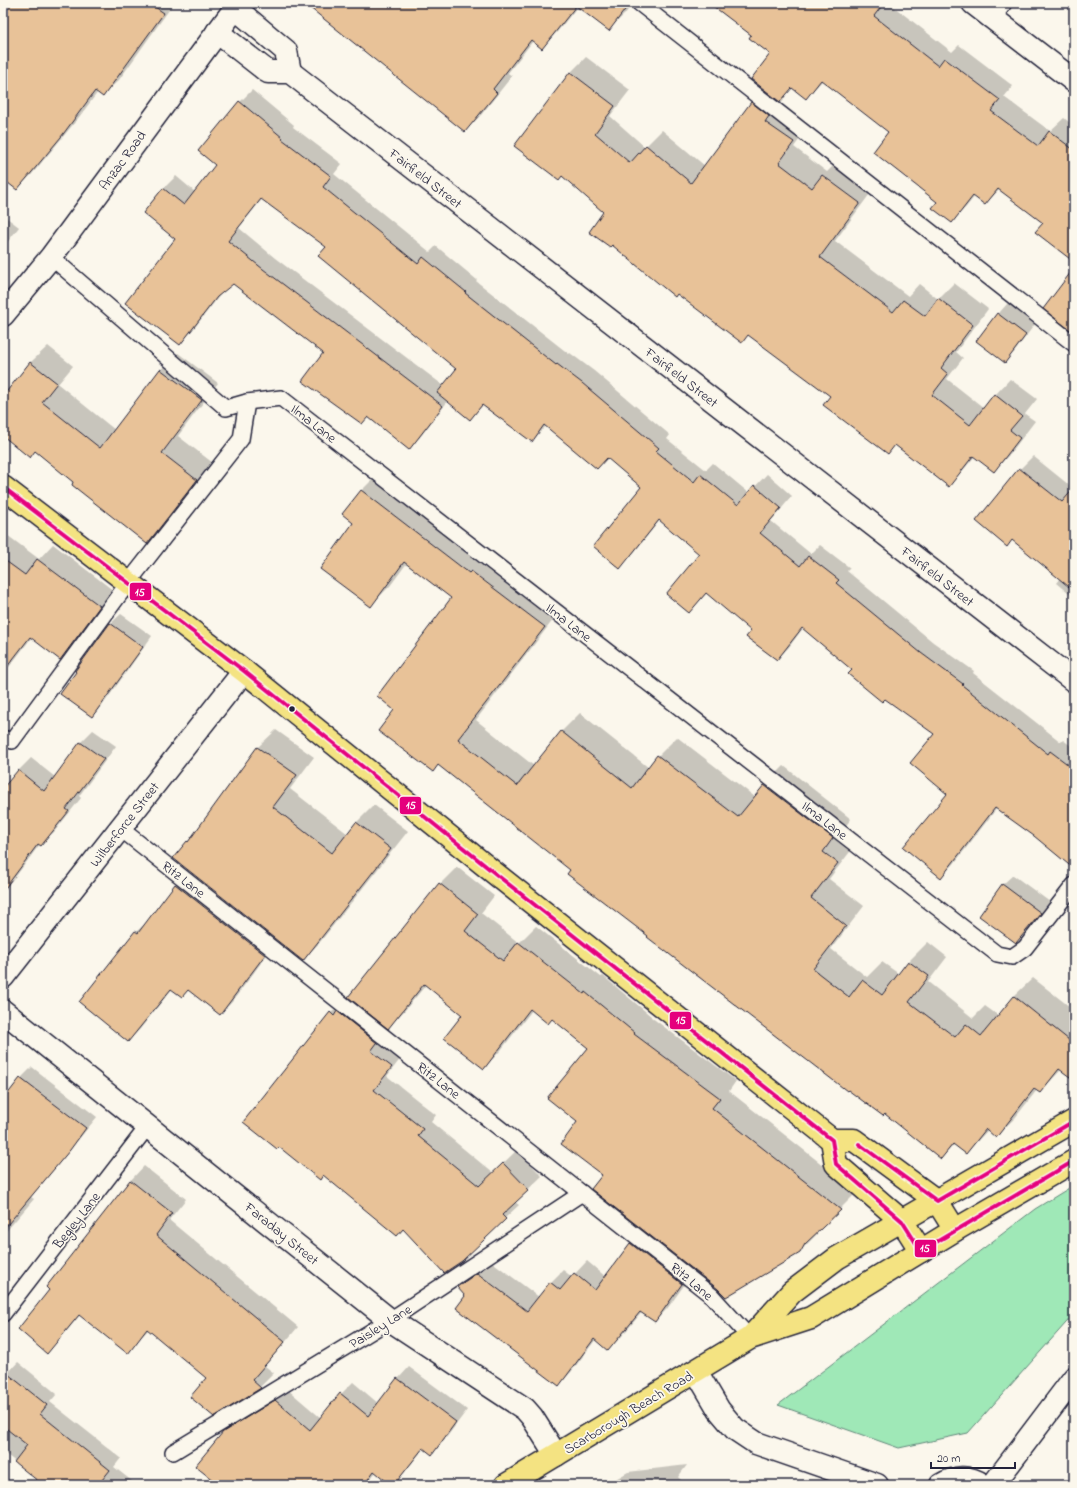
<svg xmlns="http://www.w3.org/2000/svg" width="1077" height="1488" font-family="'Indie Flower',sans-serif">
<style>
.green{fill:#9fe8b7;stroke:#608579}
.shadow{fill:#0003;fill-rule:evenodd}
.building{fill:#e8c298;stroke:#22223b}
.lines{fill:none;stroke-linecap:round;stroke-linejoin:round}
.lane-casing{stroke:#22223b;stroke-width:18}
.street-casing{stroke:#22223b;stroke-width:25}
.secondary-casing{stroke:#22223b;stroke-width:25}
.primary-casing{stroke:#22223b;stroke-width:25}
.lane{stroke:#fbf7ec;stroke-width:15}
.street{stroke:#fbf7ec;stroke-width:22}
.secondary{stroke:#fbf7ec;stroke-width:22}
.primary{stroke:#f4e382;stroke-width:22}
.bus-1-casing{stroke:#fbf7ec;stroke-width:7}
.bus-1{stroke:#e5007d;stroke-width:4}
.bus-dot{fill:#22223b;stroke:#fbf7ec;stroke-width:1.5}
.labels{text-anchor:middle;stroke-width:3.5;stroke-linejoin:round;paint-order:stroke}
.street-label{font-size:14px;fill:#22223b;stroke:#fbf7ec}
.line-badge{stroke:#fbf7ec;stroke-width:1.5}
.badge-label{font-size:11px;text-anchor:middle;font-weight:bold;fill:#fff}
</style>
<rect width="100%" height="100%" fill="#fbf7ec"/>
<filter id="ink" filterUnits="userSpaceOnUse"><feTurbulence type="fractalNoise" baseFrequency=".025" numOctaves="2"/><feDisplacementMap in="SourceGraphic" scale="8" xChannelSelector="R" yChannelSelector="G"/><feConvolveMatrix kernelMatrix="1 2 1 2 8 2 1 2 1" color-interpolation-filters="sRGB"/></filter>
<g filter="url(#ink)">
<!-- green -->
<polygon class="green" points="1074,1185 1074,1314 968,1433 899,1448 778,1405 1035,1209"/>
<!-- shadow -->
<g class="shadow">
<polygon points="3,3 174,3 119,80 103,95 98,92 76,121 32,174 17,189 3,178"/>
<polygon points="309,3 633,3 625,14 609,29 578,6 557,32 541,48 533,41 508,73 512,76 481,115 465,131"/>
<polygon points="711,3 889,3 952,52 959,45 1013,86 1004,97 1050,131 1064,118 1074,126 1074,261 1044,222 1000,189 985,204 975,196 966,207 952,221 889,132 823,80 806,98 793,88 782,99 784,100 780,105 809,126 794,147 827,172 839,160 875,187 835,241 908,296 919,284 938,299 954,283 988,309 956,352 963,358 947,379 984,408 995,395 1010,379 1037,399 1025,414 1035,421 1009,455 993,471 975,456 964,469 948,485 896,444 888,453 832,395 749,334 742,341 605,211 562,175 515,146 571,72 586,57 630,90 610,116 645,147 662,130 705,166 752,103 765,89 771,54 752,35"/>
<path d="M252 90 294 125 293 127 342 164 334 174 430 252 436 246 477 280 476 281 569 354 570 353 594 371 670 435 667 439 706 470 713 463 749 493 767 474 792 496 771 521 811 554 820 545 850 568 847 571 933 642 974 671 973 673 1061 742 1063 740 1074 748V868L1035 836 997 808 953 865 941 876 948 793 935 734 853 670 803 628 789 647 777 659 752 630 707 593 689 612 701 554 660 520 632 555 620 567 642 487 607 458 546 426 532 441 483 405 470 419 448 401 420 437 408 448 369 417 362 423 324 353 233 283 224 290 191 332 180 343 177 239 144 212 164 188 176 176 195 192 217 165 240 102ZM262 199 327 246 458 369 444 386 275 258 239 228Z"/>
<polygon points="3,215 19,227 3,248"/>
<polygon points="1008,303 1035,324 1015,351 1005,361 998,314"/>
<polygon points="48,346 73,366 58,384 115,430 161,370 178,353 218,383 178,436 213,463 164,525 147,542 35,451 3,435 3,398 31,362"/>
<polygon points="1033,456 1074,489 1074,598 1056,583 1060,578 1013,539 1007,546 977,521 1020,469"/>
<polygon points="380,472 563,607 476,720 534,766 561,732 580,713 649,768 658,756 677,737 755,797 765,785 784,766 851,819 841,832 856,844 829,879 864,906 831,949 867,977 882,962 899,974 909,961 928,942 947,957 928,982 973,1018 985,1006 999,1016 1014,996 1033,978 1074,1010 1074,1079 1062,1069 1040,1092 1037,1090 1015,1118 996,1136 988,1130 966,1153 955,1144 941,1158 885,1113 649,936 571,870 439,765 433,770 396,710 452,598 407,563 390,586 371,605 355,523 361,491"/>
<polygon points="3,532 39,559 53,544 114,591 76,643 60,659 32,637 3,675"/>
<polygon points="121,614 152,636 102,706 92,716 110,624"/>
<polygon points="93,730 116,746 79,796 81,798 54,832 40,844 16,876 3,889 3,790 18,771 31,758 55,777 81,742"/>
<polygon points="276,730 314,757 290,789 348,834 357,822 374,805 408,831 320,942 303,960 278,940 232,1002 220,1014 189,989 172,989 140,1029 128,1041 136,932 149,920 176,884 188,872 265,932 266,930 187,842 196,833 258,747"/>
<polygon points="457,867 494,896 481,913 519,943 536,926 601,977 603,976 651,1016 651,1017 736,1081 729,1091 857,1192 821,1228 817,1234 799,1252 718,1288 695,1270 667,1309 655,1321 642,1312 621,1337 608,1349 596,1339 571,1372 559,1384 458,1287 470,1274 491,1261 539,1297 550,1283 563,1270 572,1277 587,1261 606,1277 631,1244 645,1230 603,1175 579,1122 589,1048 553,1018 533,1009 501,1050 484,1068 463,1014 426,985 405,1010 388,1027 390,1029 384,1037 405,1053 387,1076 436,1115 431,1122 493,1173 517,1150 542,1176 515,1202 519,1205 505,1218 404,1229 397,1235 324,1174 320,1178 331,1013 344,1000 348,1002 351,998 350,997 440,884"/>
<polygon points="1013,875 1050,902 1016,942 1002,885"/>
<polygon points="32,1067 97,1117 31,1197 34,1199 3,1235 3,1101 21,1078"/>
<polygon points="144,1166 186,1199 169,1220 298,1327 265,1366 274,1373 260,1387 208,1378 149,1329 127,1352 80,1315 61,1338 47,1352 51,1290 130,1181"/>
<polygon points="18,1362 57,1394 50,1402 121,1458 114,1467 137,1485 45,1485 3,1452 3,1378"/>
<polygon points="409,1367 467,1410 443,1442 431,1454 424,1448 404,1473 393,1485 376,1472 365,1485 220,1485 224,1433 236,1420 287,1389 321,1418 341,1394 353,1382 379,1404 398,1379"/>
<polygon points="687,1465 678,1477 682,1481 679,1485 605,1485 628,1472"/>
</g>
<!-- building -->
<g class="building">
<polygon points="3,3 149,3 164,13 103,97 95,91 61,137 17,190 3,179"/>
<polygon points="304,3 630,3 609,31 576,6 542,49 531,40 493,89 497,93 465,132"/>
<polygon points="709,3 884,3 874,16 938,66 944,58 1000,100 991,111 1038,146 1049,131 1074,150 1074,262 1035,232 1043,223 998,189 985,205 973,196 952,223 932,208 937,202 873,152 888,132 821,80 806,99 792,88 780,102 751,79 770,54 749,38 751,35"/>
<polygon points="570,72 615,106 595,133 630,163 646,145 691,183 751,102 769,116 765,122 794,142 779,163 812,188 822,175 860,203 820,257 893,312 903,300 925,316 938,298 973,325 941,368 948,374 932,395 970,425 994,394 1022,416 1010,430 1020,438 994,472 973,456 949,487 895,445 888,454 823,405 830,396 748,335 742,343 677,294 675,297 612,245 610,247 589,232 603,212 562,176 559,180 514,146"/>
<polygon points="239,101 283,138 282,139 331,176 323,187 418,264 423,257 466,292 465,293 556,365 557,364 582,383 659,448 656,451 694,482 700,474 738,505 754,485 781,508 760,533 800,566 808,556 839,580 836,583 921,653 963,684 962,685 1048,754 1050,751 1074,769 1074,869 1034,836 995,808 941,878 903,847 947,794 910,763 934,734 885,699 882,702 848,674 852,670 802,628 777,660 746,637 751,631 706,593 689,613 666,594 699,554 659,520 620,569 593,546 641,487 607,458 597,469 544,425 532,442 482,405 470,420 437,393 456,369 318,256 326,247 261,199 228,241 263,269 443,406 409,450 368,417 362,424 302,381 323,353 233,284 217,297 180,345 125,303 175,239 143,213 163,188 184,205 215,165 198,151"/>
<polygon points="1074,268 1074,333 1043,309"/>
<polygon points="997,313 1026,335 1005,363 976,341"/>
<polygon points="30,362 57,383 42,402 100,448 160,369 202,400 162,453 197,480 147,544 72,485 73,482 35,451 30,458 3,436 3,396"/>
<polygon points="1019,468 1062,502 1074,488 1074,591 1012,540 1007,547 976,521"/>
<polygon points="361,490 469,573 471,571 545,627 458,739 517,786 561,731 632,788 657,755 738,817 764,785 833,838 823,852 838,863 811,898 846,926 813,969 849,997 862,980 882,995 908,961 929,976 909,1002 955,1037 966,1024 981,1036 1014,996 1074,1044 1074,1080 1059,1069 1040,1093 1034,1089 996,1138 986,1129 966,1154 953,1144 941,1159 885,1114 883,1116 848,1090 847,1091 647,937 648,936 567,874 570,870 438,765 433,772 378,731 394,710 377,696 451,598 404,562 371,607 320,569 353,523 342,514"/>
<polygon points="3,559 25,575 37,559 100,606 60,660 30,637 3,672"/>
<polygon points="110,623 143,647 92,717 60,694 76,672 75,671"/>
<polygon points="80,742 104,759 66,809 69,811 41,846 38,844 3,891 3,788 18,770 44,791"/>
<polygon points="257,747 297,775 273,807 332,853 356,822 391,849 303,961 173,858 187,841 188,842"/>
<polygon points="439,883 478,914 465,931 503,961 518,942 584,994 585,992 635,1033 634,1034 720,1098 712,1108 841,1210 805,1244 800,1253 726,1297 718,1289 591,1189 602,1175 561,1144 577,1122 547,1098 588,1048 552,1019 548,1024 530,1009 484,1069 444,1038 462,1015 424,984 388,1029 348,997"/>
<polygon points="175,884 265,955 220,1015 188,990 182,997 171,989 128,1042 79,1002 135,931 138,933"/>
<polygon points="1002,884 1041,913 1016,943 979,916"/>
<polygon points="337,1011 377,1043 371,1051 392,1067 374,1090 423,1129 418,1136 479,1186 503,1163 529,1190 502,1215 506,1219 462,1261 444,1273 403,1229 397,1236 323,1175 320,1180 279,1147 277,1149 243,1122 330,1012 334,1016"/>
<polygon points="20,1078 86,1128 70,1150 3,1230 3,1100"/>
<polygon points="130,1180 172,1213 156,1235 285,1342 252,1380 261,1388 214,1417 190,1397 206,1378 147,1329 128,1354 79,1315 47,1354 18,1329 49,1290 46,1287"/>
<polygon points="630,1243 682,1284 655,1322 640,1312 608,1351 594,1339 559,1386 456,1308 465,1296 457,1287 477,1273 527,1311 550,1282 560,1290 574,1273 595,1290"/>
<polygon points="3,1370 47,1405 40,1414 110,1470 98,1485 43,1485 14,1462 27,1445 3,1426"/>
<polygon points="397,1378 456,1422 432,1455 423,1448 394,1485 391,1485 374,1471 364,1485 219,1485 195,1466 223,1432 275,1400 310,1430 340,1393 368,1416"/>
</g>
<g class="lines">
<!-- lane casing -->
<g class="lane-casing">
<g id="lane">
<polyline points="639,3 1074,344"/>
<polyline points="51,257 226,408 247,402 281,398 997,954 1012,957 1025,948 1074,885"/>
<polyline points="3,738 12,741 128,583 241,439 247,402"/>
<polyline points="121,829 712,1296 750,1338"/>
<polyline points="3,1314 148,1126"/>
<polyline points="173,1452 390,1320 582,1193"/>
</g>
</g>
<!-- street casing -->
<g class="street-casing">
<g id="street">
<polyline points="235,8 286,51 290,72"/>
<polyline points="990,16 1000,3"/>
<polyline points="217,32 268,72 290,72 1074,681"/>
<polyline points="3,977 244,671"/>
<polyline points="3,1011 390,1320 525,1409 532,1417 556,1455"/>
<polyline points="696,1371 719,1410 735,1429 756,1443 877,1485"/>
<path d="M941 1485C954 1477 969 1475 983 1485"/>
<polyline points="993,1485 1074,1378"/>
</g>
</g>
<!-- secondary casing -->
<g class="secondary-casing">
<g id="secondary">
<polyline points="973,3 1074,81"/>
<polyline points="3,315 51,257 239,3"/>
</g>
</g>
<!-- primary casing -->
<g class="primary-casing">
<g id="primary">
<polyline points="3,487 244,671 497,875 832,1140 854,1140 937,1201 955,1230"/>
<polyline points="832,1140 836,1164 902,1221 921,1251"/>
<polyline points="751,1337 792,1292 837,1258 1074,1121"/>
<polyline points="506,1485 750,1338 811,1318 955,1230 1074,1161"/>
</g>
</g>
<!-- lane -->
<use href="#lane" class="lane"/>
<!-- street -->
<use href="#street" class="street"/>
<!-- secondary -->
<use href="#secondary" class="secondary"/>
<!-- primary -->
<use href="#primary" class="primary"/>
<!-- bus-1 casing -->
<g class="bus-1-casing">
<g id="bus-1">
<polyline points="3,487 244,671 497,875 832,1140 836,1164 902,1221 921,1251 1074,1161"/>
<polyline points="859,1144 937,1201 1074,1121"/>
</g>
</g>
<!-- bus-1 -->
<use href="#bus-1" class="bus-1"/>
</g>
</g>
<!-- markers -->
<circle class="bus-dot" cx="292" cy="709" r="3.5"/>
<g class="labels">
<!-- street labels -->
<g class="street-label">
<text transform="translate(122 160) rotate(-54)" y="5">Anzac Road</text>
<text transform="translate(426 178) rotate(38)" y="5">Fairfield Street</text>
<text transform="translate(682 377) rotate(38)" y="5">Fairfield Street</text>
<text transform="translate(314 423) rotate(38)" y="5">Ilma Lane</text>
<text transform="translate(938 576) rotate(38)" y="5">Fairfield Street</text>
<text transform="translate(569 622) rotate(38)" y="5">Ilma Lane</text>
<text transform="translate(825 820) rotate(38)" y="5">Ilma Lane</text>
<text transform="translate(124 824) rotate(-52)" y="5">Wilberforce Street</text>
<text transform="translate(184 879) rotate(38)" y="5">Ritz Lane</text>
<text transform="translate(439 1080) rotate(38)" y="5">Ritz Lane</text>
<text transform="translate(76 1220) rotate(-52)" y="5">Begley Lane</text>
<text transform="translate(282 1233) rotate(39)" y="5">Faraday Street</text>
<text transform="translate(692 1281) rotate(40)" y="5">Ritz Lane</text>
<text transform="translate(380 1326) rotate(-32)" y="5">Paisley Lane</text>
<text transform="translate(628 1412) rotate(-31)" y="5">Scarborough Beach Road</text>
</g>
</g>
<g class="line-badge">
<rect x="129" y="582" width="23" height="19" rx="4" fill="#e5007d"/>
<rect x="399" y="796" width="23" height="19" rx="4" fill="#e5007d"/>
<rect x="669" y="1011" width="23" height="19" rx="4" fill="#e5007d"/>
<rect x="914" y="1239" width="23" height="19" rx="4" fill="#e5007d"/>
</g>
<g class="badge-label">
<text x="140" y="596">15</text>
<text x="411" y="809">15</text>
<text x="681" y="1024">15</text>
<text x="925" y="1252">15</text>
</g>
<!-- margin -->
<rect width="1077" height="1488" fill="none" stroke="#fbf7ec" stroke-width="16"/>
<rect x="8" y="8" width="1061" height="1472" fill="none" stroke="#22223b" stroke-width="1.5" filter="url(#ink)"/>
<!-- scale -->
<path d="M931 1462v6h84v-6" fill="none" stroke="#22223b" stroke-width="2"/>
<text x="937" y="1462" font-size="12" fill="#22223b" stroke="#fbf7ec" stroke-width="3" paint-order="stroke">20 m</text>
</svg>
